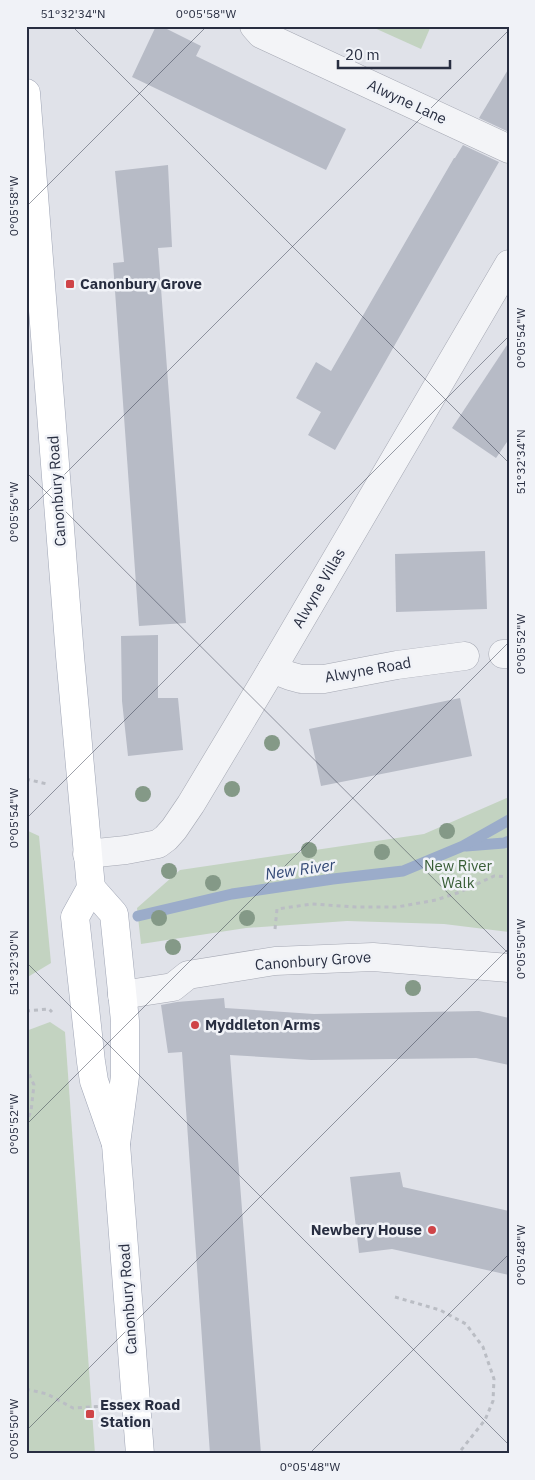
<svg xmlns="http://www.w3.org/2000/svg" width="535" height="1480" font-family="'IBM Plex Sans',sans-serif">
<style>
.green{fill:#c3d3c1}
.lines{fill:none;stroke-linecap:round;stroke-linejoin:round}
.stream{stroke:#9bacca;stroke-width:11}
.building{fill:#b7bbc6}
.minor-casing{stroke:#a5a8b3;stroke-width:29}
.major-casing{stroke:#9fa5b5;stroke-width:29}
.path{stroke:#babdc4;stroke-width:3;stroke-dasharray:4 4;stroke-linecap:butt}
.minor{stroke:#f3f4f7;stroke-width:28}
.major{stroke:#fff;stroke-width:28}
.tree{fill:#849987}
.ticks{fill:none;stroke:#282e41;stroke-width:1;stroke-opacity:0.45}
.poi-dot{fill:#cf4448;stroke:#f0f2f7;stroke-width:2}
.labels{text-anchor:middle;stroke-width:5;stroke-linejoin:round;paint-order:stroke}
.street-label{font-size:15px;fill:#282e41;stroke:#f0f2f7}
.poi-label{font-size:15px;font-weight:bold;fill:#282e41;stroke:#f0f2f7;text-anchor:start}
.park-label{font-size:15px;fill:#385d36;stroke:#f0f2f7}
.water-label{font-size:16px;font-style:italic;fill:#324875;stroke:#f0f2f7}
.neatline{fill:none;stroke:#282e41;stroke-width:2}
.ticks-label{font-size:12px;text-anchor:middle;fill:#282e41}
</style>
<rect width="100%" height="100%" fill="#e0e2e9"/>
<!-- green -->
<g class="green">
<polygon points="370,26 431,26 421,49"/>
<polygon points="509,797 509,932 444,924 347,921 246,928 141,944 137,908 180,870 424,834"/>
<polygon points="26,830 39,836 51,963 26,978"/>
<polygon points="50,1022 65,1032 95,1454 26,1454 26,1031"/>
</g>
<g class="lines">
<!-- stream -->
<g class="stream">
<polyline points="466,846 504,843 509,841"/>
<polyline points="138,916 232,894 333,879 403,871 463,846 509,820"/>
</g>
</g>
<!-- building -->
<g class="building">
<polygon points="156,26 161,26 201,46 196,56 346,129 326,170 132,77"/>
<polygon points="509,68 509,132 479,118"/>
<polygon points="463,145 499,162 335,450 308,435 321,412 296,398 316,362 331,371 425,208 454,158 455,158"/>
<polygon points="168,165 172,247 158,248 186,623 139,626 113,263 124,262 115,171"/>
<polygon points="509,342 509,439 496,458 452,428"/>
<polygon points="485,551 487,609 396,612 395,554"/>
<polygon points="158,635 158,698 178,698 183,750 128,756 122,701 121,636"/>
<polygon points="460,698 472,756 321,786 309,729"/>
<polygon points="224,998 225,1008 314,1014 479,1011 509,1018 509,1065 476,1058 311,1060 230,1055 261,1454 210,1454 182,1052 168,1053 161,1005 177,1002"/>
<polygon points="400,1172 403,1187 509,1211 509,1275 392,1249 359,1253 350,1177"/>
</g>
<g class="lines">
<!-- minor casing -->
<g class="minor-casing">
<g id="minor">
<polyline points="254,26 261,34 509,149"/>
<polyline points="503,654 509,654"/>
<polyline points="272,669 290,676 301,679 324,679 397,665 465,656"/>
<polyline points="87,854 126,850 158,844 166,838 174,829 191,804 272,669 509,264"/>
<polyline points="122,995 173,987 188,975 275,961 373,957 509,968"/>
</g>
</g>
<!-- major casing -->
<g class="major-casing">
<g id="major">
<polyline points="26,93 70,656 91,888 75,917 91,1062 94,1081 116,1144"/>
<polyline points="91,888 114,914 125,1021 125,1076 116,1144 140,1454"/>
</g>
</g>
<!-- path -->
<g class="path">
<polyline points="26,779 47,784"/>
<polyline points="275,929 277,909 312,904 356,907 397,907 436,900 460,892 494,876 509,877"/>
<polyline points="26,1011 49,1009 52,1012"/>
<polyline points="26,1067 34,1085 31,1111 26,1123"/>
<polyline points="395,1297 440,1310 466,1324 483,1347 494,1379 493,1401 485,1420 458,1454"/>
<polyline points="26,1389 47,1394 73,1408 104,1406"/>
</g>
<!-- minor -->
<use href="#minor" class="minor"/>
<!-- major -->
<use href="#major" class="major"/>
</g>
<!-- trees -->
<g class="tree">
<circle cx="272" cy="743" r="8"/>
<circle cx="232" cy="789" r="8"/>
<circle cx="143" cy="794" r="8"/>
<circle cx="447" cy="831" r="8"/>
<circle cx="309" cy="850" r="8"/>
<circle cx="382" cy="852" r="8"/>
<circle cx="169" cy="871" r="8"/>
<circle cx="213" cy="883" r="8"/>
<circle cx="159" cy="918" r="8"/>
<circle cx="247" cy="918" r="8"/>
<circle cx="173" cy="947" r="8"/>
<circle cx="413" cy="988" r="8"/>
</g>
<!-- ticks -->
<path class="ticks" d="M72 26 509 463M26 207 207 26M26 472 509 954M26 513 509 30M26 819 509 336M26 962 509 1445M26 1125 509 642M26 1431 509 948M26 1453 27 1454M309 1454 509 1254"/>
<!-- markers -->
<g class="poi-dot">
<rect x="65" y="279" width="10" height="10" rx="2.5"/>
<circle cx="195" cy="1025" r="5"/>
<circle cx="432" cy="1230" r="5"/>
<rect x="85" y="1409" width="10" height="10" rx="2.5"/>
</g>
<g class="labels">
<!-- street labels -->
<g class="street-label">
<text transform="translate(407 102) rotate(25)" y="5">Alwyne Lane</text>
<text transform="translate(57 491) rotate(-94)" y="5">Canonbury Road</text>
<text transform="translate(319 588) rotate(-60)" y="5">Alwyne Villas</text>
<text transform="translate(368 670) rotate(-10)" y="5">Alwyne Road</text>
<text transform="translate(313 961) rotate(-4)" y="5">Canonbury Grove</text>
<text transform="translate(128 1299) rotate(-94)" y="5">Canonbury Road</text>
</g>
<!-- poi labels -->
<g class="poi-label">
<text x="80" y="289">Canonbury Grove</text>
<text x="205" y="1030">Myddleton Arms</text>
<text x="422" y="1235" text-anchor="end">Newbery House</text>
<text x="100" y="1410">Essex Road<tspan x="100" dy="17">Station</tspan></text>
</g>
<!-- park labels -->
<g class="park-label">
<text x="458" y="871">New River<tspan x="458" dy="17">Walk</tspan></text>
</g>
<!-- water labels -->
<g class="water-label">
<text transform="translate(300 869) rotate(-8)" y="6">New River</text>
</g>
</g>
<!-- border -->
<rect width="535" height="1480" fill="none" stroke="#f0f2f7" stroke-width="55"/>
<!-- scale -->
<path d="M338 60v8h112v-8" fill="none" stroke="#282e41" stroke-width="2.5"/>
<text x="345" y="60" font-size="15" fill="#282e41" stroke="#f0f2f7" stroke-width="4" paint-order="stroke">20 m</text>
<rect x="28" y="28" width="480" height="1424" class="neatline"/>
<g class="ticks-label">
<text x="73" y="18">51°32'34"N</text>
<text x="206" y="18">0°05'58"W</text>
<text transform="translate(14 206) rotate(-90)" y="4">0°05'58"W</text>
<text transform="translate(521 338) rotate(-90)" y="4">0°05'54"W</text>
<text transform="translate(521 462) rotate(-90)" y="4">51°32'34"N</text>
<text transform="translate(14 512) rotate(-90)" y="4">0°05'56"W</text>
<text transform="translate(521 644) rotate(-90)" y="4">0°05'52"W</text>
<text transform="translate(14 818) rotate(-90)" y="4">0°05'54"W</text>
<text transform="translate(521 949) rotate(-90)" y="4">0°05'50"W</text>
<text transform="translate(14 963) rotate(-90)" y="4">51°32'30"N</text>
<text transform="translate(14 1124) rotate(-90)" y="4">0°05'52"W</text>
<text transform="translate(521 1255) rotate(-90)" y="4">0°05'48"W</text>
<text transform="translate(14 1429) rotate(-90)" y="4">0°05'50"W</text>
<text x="310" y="1471">0°05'48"W</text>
</g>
</svg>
